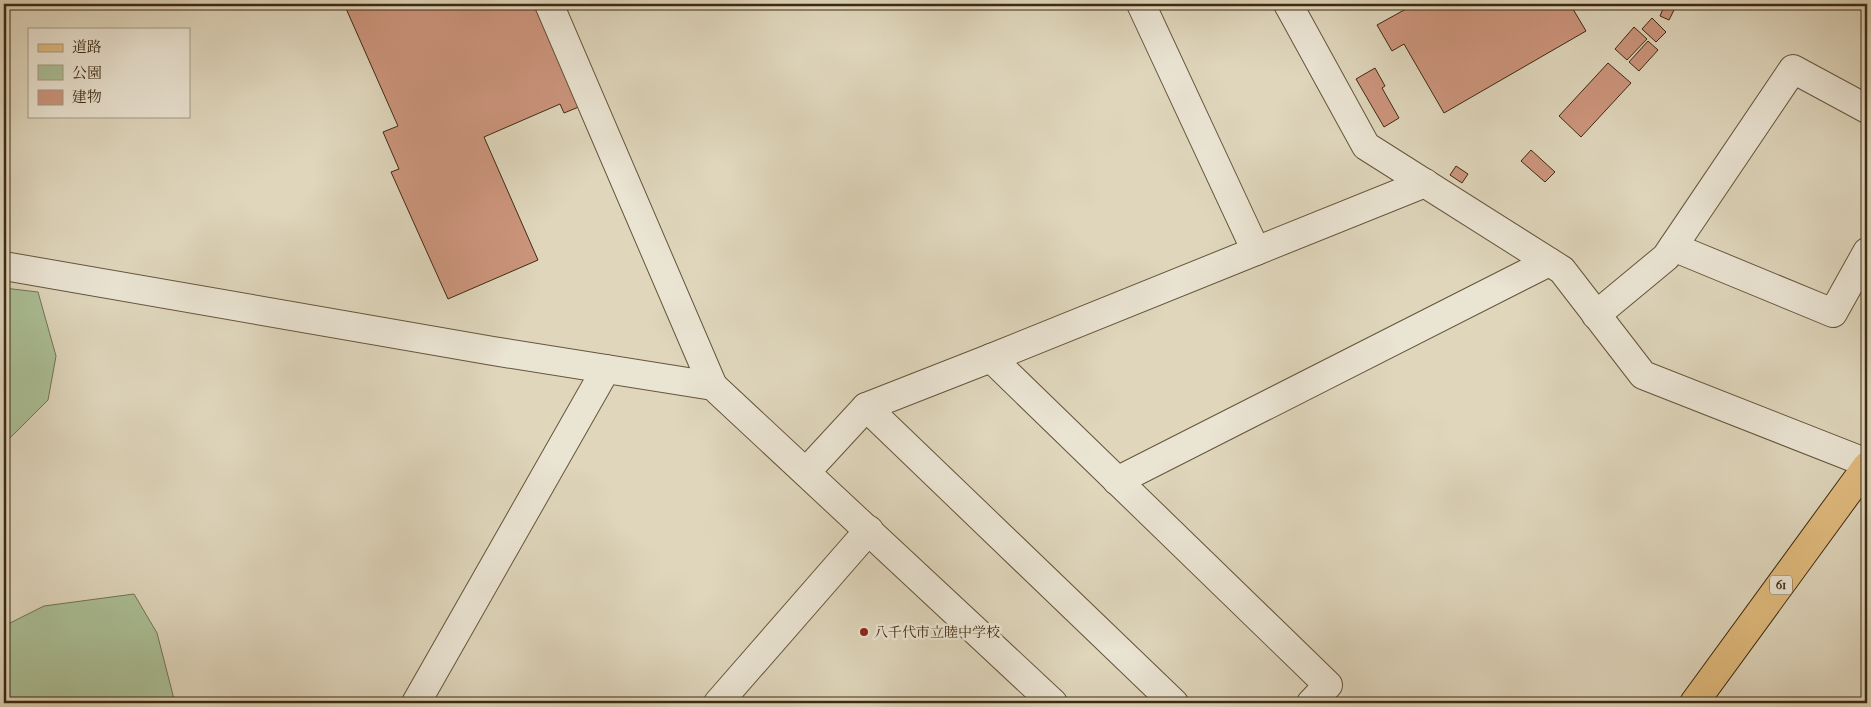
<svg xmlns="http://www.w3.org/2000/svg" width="1871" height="707" font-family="'IM FELL French Canon','Noto Serif JP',serif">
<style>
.green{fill:#abbf96;stroke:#747453}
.building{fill:#cc957d;stroke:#3e2a10}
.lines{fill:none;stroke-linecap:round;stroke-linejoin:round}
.minor-casing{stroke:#66553b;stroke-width:30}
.major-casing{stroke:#3e2a10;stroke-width:30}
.minor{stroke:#eae4d3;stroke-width:28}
.major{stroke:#e0bb7e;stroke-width:28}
.poi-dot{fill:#8f2418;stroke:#eae4d3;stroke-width:2}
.labels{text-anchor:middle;stroke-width:5;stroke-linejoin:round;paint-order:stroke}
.shield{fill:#eae4d3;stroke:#72624a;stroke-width:1}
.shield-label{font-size:12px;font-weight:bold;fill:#3e2a10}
.poi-label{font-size:14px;fill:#3e2a10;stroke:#eae4d3;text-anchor:start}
</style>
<rect width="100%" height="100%" fill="#dfd6bc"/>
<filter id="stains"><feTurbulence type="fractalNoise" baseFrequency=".004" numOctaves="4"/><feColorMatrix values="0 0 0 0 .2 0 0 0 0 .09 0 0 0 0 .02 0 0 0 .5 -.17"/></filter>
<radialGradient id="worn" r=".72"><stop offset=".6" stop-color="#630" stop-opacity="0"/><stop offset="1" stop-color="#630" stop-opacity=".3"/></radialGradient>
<!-- green -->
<g class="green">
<polygon points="4,288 38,292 56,356 48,400 4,444"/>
<polygon points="134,594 157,633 175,703 4,703 4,626 44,606"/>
</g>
<!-- building -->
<g class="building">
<polygon points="344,4 541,4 586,104 564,113 560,104 484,137 538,260 448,299 391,172 399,169 383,132 398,126"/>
<polygon points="1415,4 1570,4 1586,31 1444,113 1404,44 1392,51 1377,25"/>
<polygon points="1665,4 1677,4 1669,20 1660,16"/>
<polygon points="1652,18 1666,32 1656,42 1642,29"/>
<polygon points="1634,27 1647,39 1627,60 1615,49"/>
<polygon points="1648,41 1658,50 1639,71 1629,62"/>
<polygon points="1608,63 1631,83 1581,137 1559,116"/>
<polygon points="1375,68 1385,86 1382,88 1399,118 1384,127 1356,79"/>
<polygon points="1531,150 1555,172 1545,182 1521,161"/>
<polygon points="1456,166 1468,174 1462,183 1450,175"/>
</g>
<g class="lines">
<!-- minor casing -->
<g class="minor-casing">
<g id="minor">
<polyline points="549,4 713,386"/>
<polyline points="1141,4 1256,251 1425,183"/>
<polyline points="1288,4 1366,146 1562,270 1643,375 1867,463"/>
<polyline points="1673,247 1833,313 1867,252"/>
<polyline points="4,266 493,351 713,386 1053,703"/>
<polyline points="1596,315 1666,257 1793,69 1867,109"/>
<polyline points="991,358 1256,251"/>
<polyline points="866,407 1174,703"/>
<polyline points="806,472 866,407 991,358 1328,685 1311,703"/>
<polyline points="1117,481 1549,262"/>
<polyline points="416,703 606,369"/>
<polyline points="718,703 869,530"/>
</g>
</g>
<!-- major casing -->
<g class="major-casing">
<polyline id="major" points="1694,703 1867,466"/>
</g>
<!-- minor -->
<use href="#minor" class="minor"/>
<!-- major -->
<use href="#major" class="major"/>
</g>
<!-- markers -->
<circle class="poi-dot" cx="864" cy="632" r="5"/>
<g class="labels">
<!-- shield labels -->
<rect class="shield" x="1770" y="575.5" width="22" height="19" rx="4"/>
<g class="shield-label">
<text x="1781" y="589">61</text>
</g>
<!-- poi labels -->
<g class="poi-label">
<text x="874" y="637">八千代市立睦中学校</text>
</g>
</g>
<!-- margin -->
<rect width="1871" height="707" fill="none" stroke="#dfd6bc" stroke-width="20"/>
<rect x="5" y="5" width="1861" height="697" fill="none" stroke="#3e2a10" stroke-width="2.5"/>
<rect x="10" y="10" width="1851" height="687" fill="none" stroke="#3e2a10"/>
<!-- legend -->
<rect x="28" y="28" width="162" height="90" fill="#eae4d3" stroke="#a59a85"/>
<rect x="38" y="44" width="25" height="8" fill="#e0bb7e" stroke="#a59a85"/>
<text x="72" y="52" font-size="15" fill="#3e2a10">道路</text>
<rect x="38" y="65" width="25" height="15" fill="#abbf96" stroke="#a59a85"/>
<text x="72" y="78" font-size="15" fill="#3e2a10">公園</text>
<rect x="38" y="90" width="25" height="15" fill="#cc957d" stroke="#a59a85"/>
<text x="72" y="102" font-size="15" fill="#3e2a10">建物</text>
<rect width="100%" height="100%" filter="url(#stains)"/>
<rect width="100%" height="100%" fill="url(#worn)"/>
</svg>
